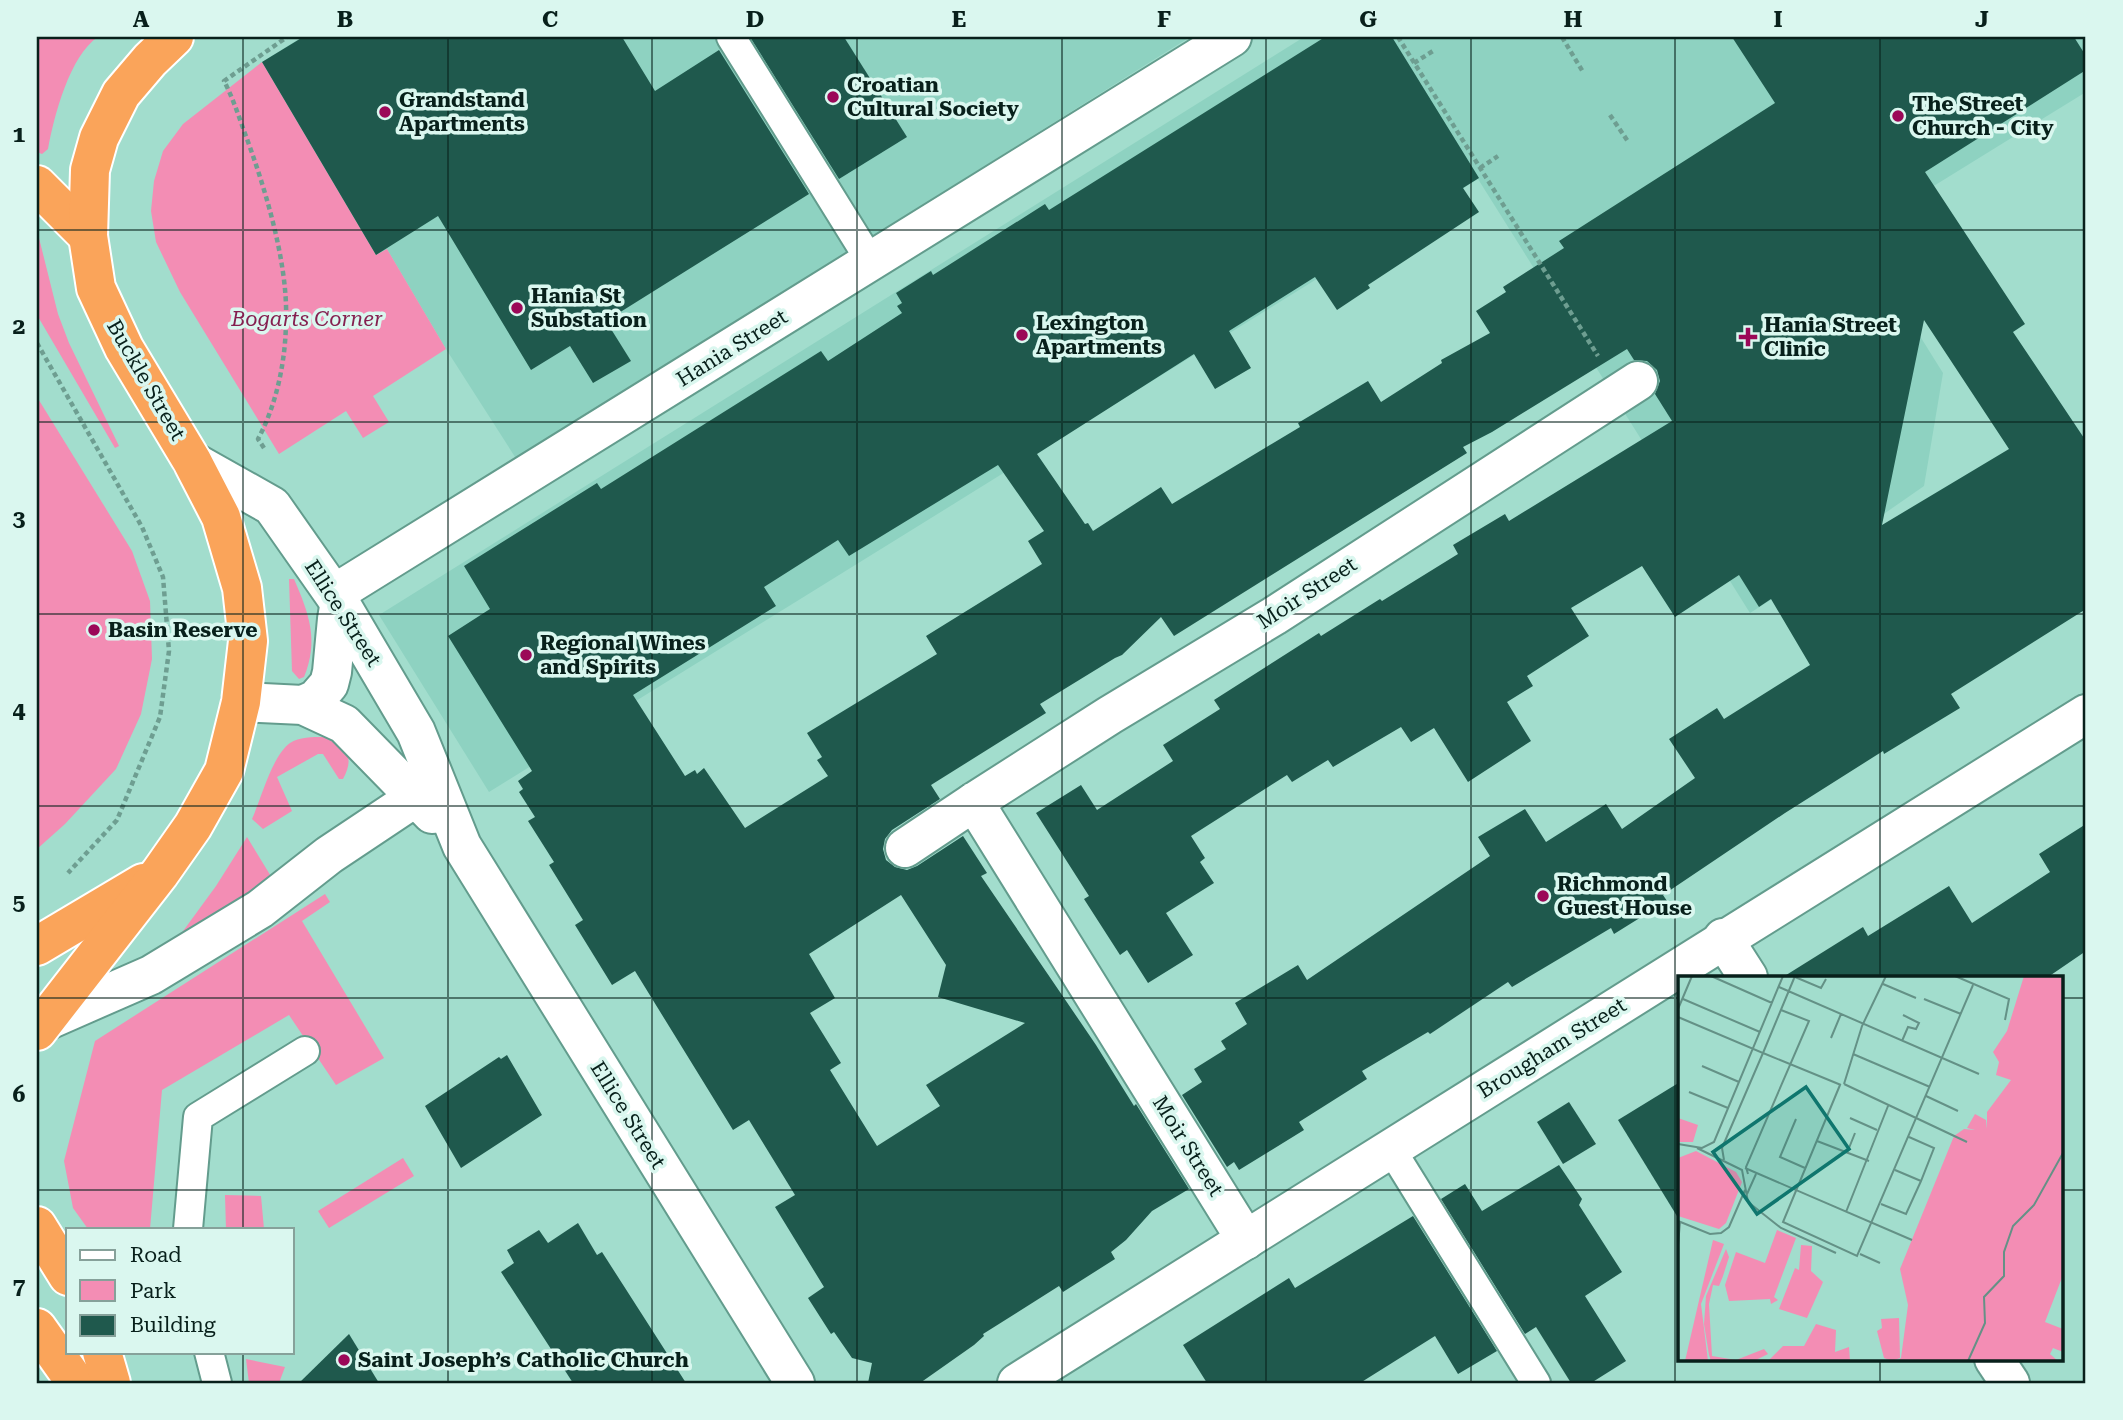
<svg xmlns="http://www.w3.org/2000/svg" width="2123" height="1420" font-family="'Roboto Serif',serif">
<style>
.built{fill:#8ed2c1}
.green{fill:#f38db4}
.building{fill:#1f594d;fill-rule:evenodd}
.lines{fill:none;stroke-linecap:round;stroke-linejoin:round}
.service-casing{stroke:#639c8d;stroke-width:32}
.minor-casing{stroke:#639c8d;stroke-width:42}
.trunk-casing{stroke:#fff;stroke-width:42}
.path{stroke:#6e9e91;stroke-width:4.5;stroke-dasharray:5 3.5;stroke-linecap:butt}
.service{stroke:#fff;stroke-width:28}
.minor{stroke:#fff;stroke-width:38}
.trunk{stroke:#faa45a;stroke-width:38}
.grid{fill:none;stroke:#08201b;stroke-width:2;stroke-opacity:0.55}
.poi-dot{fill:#9b0858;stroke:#daf7ef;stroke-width:2.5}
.labels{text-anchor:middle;stroke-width:7;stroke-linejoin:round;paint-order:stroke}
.poi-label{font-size:21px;font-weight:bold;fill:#08201b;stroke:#daf7ef;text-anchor:start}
.park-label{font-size:21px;font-style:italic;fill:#852050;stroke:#daf7ef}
.street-label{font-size:21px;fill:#08201b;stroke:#daf7ef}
.inset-road{fill:none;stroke:#649186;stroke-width:2}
.view{fill:#0f766e;fill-opacity:0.15;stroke:#0f766e;stroke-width:3.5}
.inset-edge{fill:none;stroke:#08201b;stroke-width:3.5}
.neatline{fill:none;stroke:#08201b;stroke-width:2.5}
.grid-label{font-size:23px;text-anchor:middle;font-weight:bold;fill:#08201b}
</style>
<rect width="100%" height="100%" fill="#a2ddcd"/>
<!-- built -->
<g class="built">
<polygon points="302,37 1190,37 517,460 446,349 387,249 376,255 262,62"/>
<polygon points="1304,37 2081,37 2086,45 2086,92 1856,234 1943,373 1924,486 1855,534 1857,545 1750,613 1478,179 489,792 379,615"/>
</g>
<!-- green -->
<g class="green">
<path d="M37 37H98C70 55 54 116 48 149L42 154 37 152Z"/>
<polygon points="262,62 376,255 387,249 446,349 373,396 389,422 363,438 346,411 279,454 180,292 156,242 151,211 154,181 163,151 183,124"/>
<polygon points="37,230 58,314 69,343 119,446 115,448 37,315"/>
<polygon points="37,397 132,551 150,601 152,659 141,714 116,769 65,824 37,849"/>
<path d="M289 579H294C309 614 319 640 304 677L299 679 292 671Z"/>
<path d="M323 737C345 746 356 755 343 779H339L323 754H318L277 777 292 811 263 829 252 819C261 799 272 756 290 743 299 737 313 737 323 737Z"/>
<polygon points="247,837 272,878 178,938 216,886"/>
<polygon points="325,894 330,902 302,921 384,1058 336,1085 289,1015 162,1090 150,1229 88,1229 73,1208 64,1161 95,1041"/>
<polygon points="403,1158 414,1176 329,1228 318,1211"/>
<polygon points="225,1195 261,1196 264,1229 226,1229"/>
<polygon points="246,1359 285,1367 279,1383 249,1383"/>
</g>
<!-- building -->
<g class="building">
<polygon points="303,37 622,37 655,91 719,50 809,194 606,321 631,361 593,383 570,346 531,370 438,216 376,255 262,62"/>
<polygon points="750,37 844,37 907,137 839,179"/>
<path d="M1325 37H1392L1479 178 1463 188 1479 212 1368 285 1370 288 1337 310 1315 277 1229 331 1251 368 1215 389 1194 354 1037 454 1085 524 1088 523 1093 531 1161 487 1172 504 1300 427 1298 423 1368 381 1381 402 1442 363 1441 360 1490 333 1476 311 1506 292 1503 287 1564 248 1559 241 1775 103 1732 37H2074L2086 56V70L1925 172 2025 324 2013 332 2086 441V609L1951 694 1960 708 1884 754 1883 751 1785 813 1663 895 1667 901 1614 934 1611 928 1512 987 1508 982 1430 1034 1428 1032 1362 1071 1367 1079 1299 1122 1304 1130 1239 1170 1234 1162 1227 1167 1182 1095 1202 1082 1194 1069 1226 1049 1221 1041 1247 1024 1235 1003 1298 965 1307 980 1490 856 1478 837 1525 809 1546 842 1606 804 1622 829 1695 778 1669 739 1717 708 1724 719 1810 665 1771 599 1759 607 1739 575 1675 617 1642 566 1571 608 1589 636 1527 676 1533 686 1507 702 1531 741 1468 782 1434 728 1411 742 1401 727 1333 767 1328 760 1292 782 1287 775 1191 836 1205 858 1200 862 1214 883 1166 913 1193 955 1148 983 1127 950 1120 955 1084 899 1089 896 1036 813 1081 785 1097 810 1173 761 1163 745 1220 709 1214 700 1319 633 1321 636 1380 599 1382 601 1458 554 1453 545 1505 514 1509 521 1672 421 1655 394 1660 381 1657 370 1647 361 1634 360 1627 349 1492 432 1463 447 1467 453 1174 636 1161 617 1122 655 1115 658 1040 704 1046 713 931 785 940 799 892 830 885 839 883 849 886 860 895 867 907 870 917 866 963 836 987 873 981 876 1096 1045 1134 1106 1136 1104 1189 1189 1152 1211 1126 1240 1111 1252 1115 1259 1063 1292 1059 1286 983 1334 984 1336 974 1345 920 1383H868L872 1363 852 1358 834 1332 831 1334 808 1298 824 1287 775 1207 795 1195 749 1120 733 1130 635 971 612 985 575 925 583 920 549 865 554 862 528 821 535 817 519 792 523 789 518 781 532 771 448 636 490 609 464 566 597 483 601 489 821 351 828 361 902 313 897 306 902 303 896 293 931 271 933 275 1045 204 1049 210ZM1924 320 2009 449 1882 525ZM998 465 1044 531 1028 541 1042 564 926 636 937 654 807 733 822 757 817 760 828 776 745 828 704 768 697 774 695 770 685 776 633 695 776 606 764 587 838 540 849 556ZM901 895 946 965 938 997 1025 1023 926 1085 940 1106 877 1146 830 1070 841 1063 810 1013 835 998 809 954Z"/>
<polygon points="2086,824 2086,951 2048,977 1783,977 1863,927 1868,936 1949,886 1972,923 2050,872 2039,854"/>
<polygon points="507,1055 542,1115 461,1168 425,1106 499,1057 501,1059"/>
<polygon points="1680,1082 1680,1221 1618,1120"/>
<polygon points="1569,1102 1596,1144 1563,1164 1537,1122"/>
<polygon points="1559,1165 1582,1199 1579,1205 1622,1272 1585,1296 1626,1361 1591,1383 1571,1383 1536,1327 1525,1334 1441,1199 1465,1184 1482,1211"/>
<polygon points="1413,1216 1497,1351 1458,1374 1435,1336 1360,1383 1207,1383 1183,1345 1289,1278 1295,1288"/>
<polygon points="578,1223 597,1255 602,1252 686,1383 573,1383 501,1272 514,1263 507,1250 539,1230 548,1243"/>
<polygon points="349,1334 379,1383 299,1383"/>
</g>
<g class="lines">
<!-- service casing -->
<g class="service-casing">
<g id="service">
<polyline points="731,37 871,262"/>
<polyline points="1391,1149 1536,1383"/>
<polyline points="188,1229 198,1117 305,1051"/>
<polyline points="209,1352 217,1383"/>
</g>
</g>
<!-- minor casing -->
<g class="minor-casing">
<g id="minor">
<polyline points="192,461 272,506 340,603 416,732 462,846 795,1383"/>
<polyline points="241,702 303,705 344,724 432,814"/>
<polyline points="303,705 316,699 329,684 332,672 337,619 342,589 1232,37"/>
<polyline points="905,848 974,802"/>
<polyline points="1723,938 1748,977"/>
<polyline points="46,1021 151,975 260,909 329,855 416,797"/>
<polyline points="1246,1240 974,802 1110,715 1274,616 1638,381"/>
<polyline points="1994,1359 2010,1383"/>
<path d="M1017 1383C1374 1160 1729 936 2086 714"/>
</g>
</g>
<!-- trunk casing -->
<g class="trunk-casing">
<g id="trunk">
<polyline points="37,185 88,236"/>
<polyline points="37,946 143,883"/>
<polyline points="37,1031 160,873 193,826 224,771 241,702 248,641 242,588 221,517 192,461 124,348 96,288 88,236 90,170 99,138 121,94 150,60 174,37"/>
<polyline points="37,1226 68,1276"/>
<polyline points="37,1328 76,1383"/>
<polyline points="102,1352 111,1383"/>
</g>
</g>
<!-- path -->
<g class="path">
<polyline points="1398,37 1598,356"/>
<polyline points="1562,37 1583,72"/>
<polyline points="1414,63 1433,51"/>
<polyline points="1610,115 1629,143"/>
<polyline points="1480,168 1498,156"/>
<polyline points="37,343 142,527 163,577 169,651 160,717 117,820 68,873"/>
<path d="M264 448 258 439C277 404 286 359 286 319 288 262 264 184 244 131 238 114 232 96 224 81L287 37"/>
</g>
<!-- service -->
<use href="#service" class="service"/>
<!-- minor -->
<use href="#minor" class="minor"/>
<!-- trunk -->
<use href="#trunk" class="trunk"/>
</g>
<!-- grid -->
<path class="grid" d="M243 37V1229M448 37V1383M652 37V1383M857 37V1383M1062 37V1383M1266 37V1383M1471 37V1383M1675 37V1383M1880 37V977M37 230H2086M37 422H2086M37 614H2086M37 806H2086M37 998H1680M2062 998H2086M37 1190H1680M2062 1190H2086M243 1352V1383M1880 1359V1383"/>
<!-- markers -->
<g class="poi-dot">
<circle cx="833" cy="97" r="7"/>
<circle cx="385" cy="112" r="7"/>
<circle cx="1898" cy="116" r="7"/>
<circle cx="517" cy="308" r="7"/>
<circle cx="1022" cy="335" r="7"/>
<path d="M1744.5 326.5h7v7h7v7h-7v7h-7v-7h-7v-7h7z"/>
<circle cx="94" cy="630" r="7"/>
<circle cx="526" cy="655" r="7"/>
<circle cx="1543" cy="896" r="7"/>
<circle cx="344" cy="1360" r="7"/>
</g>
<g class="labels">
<!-- poi labels -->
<g class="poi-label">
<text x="847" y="92">Croatian<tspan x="847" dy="24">Cultural Society</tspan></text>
<text x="399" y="107">Grandstand<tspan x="399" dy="24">Apartments</tspan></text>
<text x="1912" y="111">The Street<tspan x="1912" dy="24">Church - City</tspan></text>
<text x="531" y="303">Hania St<tspan x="531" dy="24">Substation</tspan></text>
<text x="1036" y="330">Lexington<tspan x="1036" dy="24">Apartments</tspan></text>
<text x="1764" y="332">Hania Street<tspan x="1764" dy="24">Clinic</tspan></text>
<text x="108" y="637">Basin Reserve</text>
<text x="540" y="650">Regional Wines<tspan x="540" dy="24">and Spirits</tspan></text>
<text x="1557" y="891">Richmond<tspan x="1557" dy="24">Guest House</tspan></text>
<text x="358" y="1367">Saint Joseph’s Catholic Church</text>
</g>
<!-- park labels -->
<g class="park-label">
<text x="307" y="326">Bogarts Corner</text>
</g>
<!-- street labels -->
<g class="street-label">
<text transform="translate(732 348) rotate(-32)" y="7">Hania Street</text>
<text transform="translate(146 380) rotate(60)" y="7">Buckle Street</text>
<text transform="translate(1307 593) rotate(-33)" y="7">Moir Street</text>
<text transform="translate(343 613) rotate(57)" y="7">Ellice Street</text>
<text transform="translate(1552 1048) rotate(-32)" y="7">Brougham Street</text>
<text transform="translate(628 1115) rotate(58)" y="7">Ellice Street</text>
<text transform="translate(1188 1146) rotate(58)" y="7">Moir Street</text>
</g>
</g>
<!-- overview -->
<g transform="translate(1678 976)">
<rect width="385" height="385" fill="#a2ddcd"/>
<path d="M346 0H385V299L367 346 385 353V376L375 372 372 378 380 385H219L223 382 230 329 222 293 276 160 286 153 297 154 289 152 297 138 308 144 309 153V136L333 104 318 99 321 86 315 76 329 55ZM0 142 20 149 15 166H0ZM18 175 58 196 64 206 48 247 41 253 0 240V182ZM99 254 118 262 96 321 100 324 93 328 92 323 51 325 47 309 58 276 87 287ZM35 264 46 268 23 328 30 385H7ZM123 269 134 270 133 295 145 306 129 342 101 333 117 292 121 294ZM48 273 51 281 45 300 41 310 35 309 31 328 34 380 58 384 86 373 90 378 78 384 33 385 31 379 26 348 28 320ZM221 342 222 382 214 385 206 382 199 355 204 352 203 343ZM138 348 158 354 157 376 171 371 172 385H90L105 370H126Z" fill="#f38db4"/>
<path class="inset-road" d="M33 0 94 27M277 0 331 23 327 44M117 1 143 12 148 3M205 8 238 22M101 11 301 98M5 23 82 56M246 23 283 38M0 33 14 0M0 41 85 77 44 172 46 184M153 62 163 38M224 65 230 51 238 53 241 47 225 39M85 77 163 109M85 77 117 0M175 78 252 111M24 90 61 106M166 108 289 166M166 108 184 50 208 0M162 109 105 246 179 280 295 9M11 116 50 132M248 120 280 135M172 142 199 154M118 143 102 181 127 192M139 165 191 185M0 168 24 172 36 166 105 0M19 172 64 194 70 226 103 252 158 277M169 177 177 157M67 192 234 264M217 194 243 205M70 198 68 191 131 45 103 34M69 218 78 198M203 228 228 238 243 205 256 172 231 161M168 236 210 130M0 245 32 258 43 257 51 251 67 214M0 269 2 246M182 278 202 287M290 385 307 347 306 321 326 300V276L335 250 356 229 385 177"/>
<path class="view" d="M128 111 171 173 79 238 35 176Z"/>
<rect width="385" height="385" class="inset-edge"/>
</g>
<!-- border -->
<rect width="2123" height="1420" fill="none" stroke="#daf7ef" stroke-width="77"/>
<!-- legend -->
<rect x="66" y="1228" width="228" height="126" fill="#daf7ef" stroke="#86a19a" stroke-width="2"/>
<rect x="80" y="1250" width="35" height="10" fill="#ffffff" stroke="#86a19a" stroke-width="2"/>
<text x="130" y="1262" font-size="21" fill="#08201b">Road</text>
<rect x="80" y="1280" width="35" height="21" fill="#f38db4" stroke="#86a19a" stroke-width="2"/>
<text x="130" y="1298" font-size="21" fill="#08201b">Park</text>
<rect x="80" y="1315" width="35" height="21" fill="#1f594d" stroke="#86a19a" stroke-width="2"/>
<text x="130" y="1332" font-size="21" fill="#08201b">Building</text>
<rect x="38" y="38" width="2046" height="1344" class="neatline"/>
<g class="grid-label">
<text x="141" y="27">A</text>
<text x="345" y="27">B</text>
<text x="550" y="27">C</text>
<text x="755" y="27">D</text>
<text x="959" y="27">E</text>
<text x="1164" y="27">F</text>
<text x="1368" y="27">G</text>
<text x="1573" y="27">H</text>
<text x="1778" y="27">I</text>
<text x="1982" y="27">J</text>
<text x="19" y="142">1</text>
<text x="19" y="334">2</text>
<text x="19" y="526">3</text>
<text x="19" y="718">4</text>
<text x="19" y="910">5</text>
<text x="19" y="1102">6</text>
<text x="19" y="1294">7</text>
</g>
</svg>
